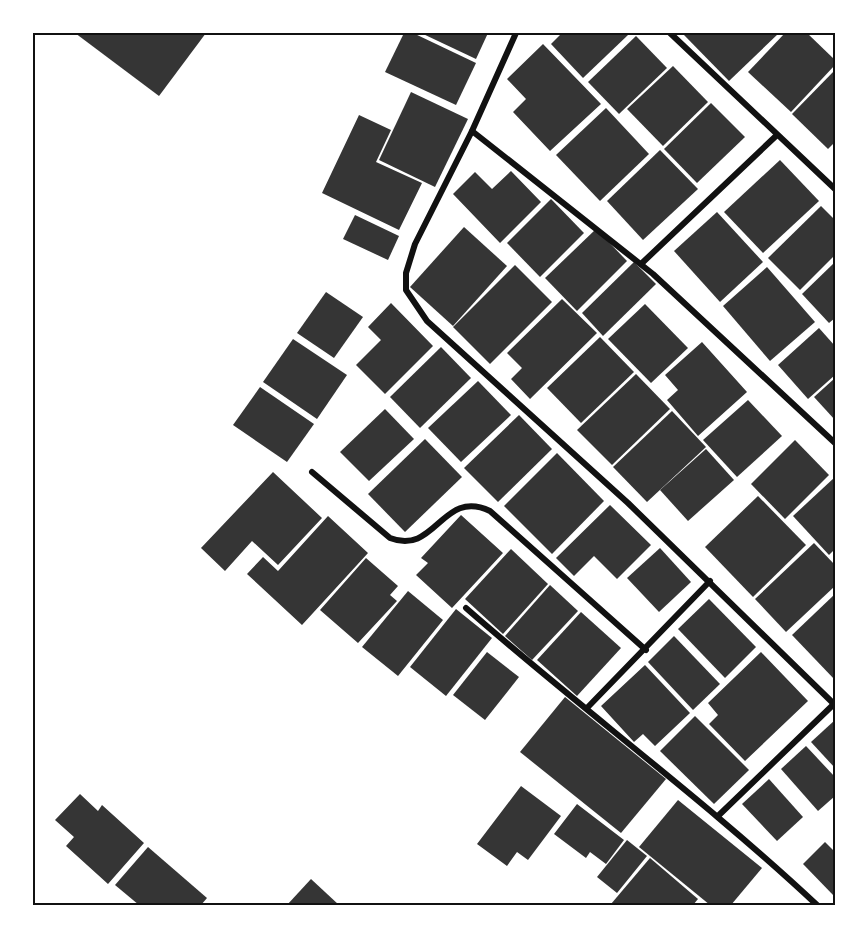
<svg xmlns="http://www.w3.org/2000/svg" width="868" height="938" font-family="Inter,sans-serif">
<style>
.building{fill:#353535}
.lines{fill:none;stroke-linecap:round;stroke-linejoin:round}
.minor{stroke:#111;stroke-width:6}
.neatline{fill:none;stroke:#111;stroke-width:2}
</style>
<rect width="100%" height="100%" fill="#fff"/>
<!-- building -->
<g class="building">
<polygon points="75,33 206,33 159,96"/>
<polygon points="404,33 413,33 476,63 456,105 385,72"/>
<polygon points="421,33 488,33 476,59"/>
<polygon points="562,33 627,33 628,35 583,78 551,44"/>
<polygon points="686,33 779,33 729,81 684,35"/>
<polygon points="785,33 807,33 835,60 835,65 791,112 748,72"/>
<polygon points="636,36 667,68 619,114 588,82"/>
<polygon points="543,44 601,104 550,151 513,112 526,99 507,79"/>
<polygon points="673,66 708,102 663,146 627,109"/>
<polygon points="835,70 835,142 828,149 792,114"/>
<polygon points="411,92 468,119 435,187 379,160"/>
<polygon points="711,103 745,137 697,183 664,149"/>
<polygon points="606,108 649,154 600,201 556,155"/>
<polygon points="359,115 391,130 376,162 422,183 399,230 322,193"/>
<polygon points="660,150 698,189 643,240 607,201"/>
<polygon points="780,160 819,201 763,253 724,212"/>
<polygon points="511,171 541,202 500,243 453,194 475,172 492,189"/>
<polygon points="551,199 584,233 540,277 507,243"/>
<polygon points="821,206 835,220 835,255 800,290 768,258"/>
<polygon points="717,212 763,262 720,302 674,251"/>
<polygon points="355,215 399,236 388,260 343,239"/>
<polygon points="464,227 507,266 453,326 410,287"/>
<polygon points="596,229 627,261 577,311 545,278"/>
<polygon points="634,262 656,284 603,336 582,313"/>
<polygon points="835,262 835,318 829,323 802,294"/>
<polygon points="515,265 552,302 490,364 453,327"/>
<polygon points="767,267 815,322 770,361 723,306"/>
<polygon points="326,292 363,317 334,358 297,333"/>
<polygon points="562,299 597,333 530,399 511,379 522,368 507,353"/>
<polygon points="391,303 433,346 385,394 356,365 381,340 368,327"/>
<polygon points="645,304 688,348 651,383 608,339"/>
<polygon points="819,328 835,346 835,375 808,399 778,365"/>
<polygon points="600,337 634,372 581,423 547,388"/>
<polygon points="293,339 347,375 317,419 263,382"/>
<polygon points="702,342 747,392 698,436 667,400 678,390 665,375"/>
<polygon points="441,347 471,378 420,428 390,397"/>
<polygon points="636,374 670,409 612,465 577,430"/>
<polygon points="835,378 835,420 814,397"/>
<polygon points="478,381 511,415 461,462 428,428"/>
<polygon points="260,387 314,424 287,462 233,425"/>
<polygon points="748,400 782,436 737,477 703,440"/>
<polygon points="385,409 414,439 369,481 340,452"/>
<polygon points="672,411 706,447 647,502 613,467"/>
<polygon points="519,415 552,449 498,502 464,468"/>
<polygon points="425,439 462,477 405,532 368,494"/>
<polygon points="795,440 829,475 785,519 751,484"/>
<polygon points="706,449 734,480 688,521 660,490"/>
<polygon points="557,453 604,501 552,554 504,506"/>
<polygon points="273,472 322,518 278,565 252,541 225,571 201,548"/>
<polygon points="835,477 835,549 829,555 793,516"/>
<polygon points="758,496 806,545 753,597 705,547"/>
<polygon points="610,505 651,545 617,579 594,556 574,576 556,558"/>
<polygon points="461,515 503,553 452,608 416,575 428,563 421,558"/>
<polygon points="328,516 368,553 302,625 247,574 263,557 278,571"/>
<polygon points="814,543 835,565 835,586 786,632 755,599"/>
<polygon points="660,548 691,582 659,612 627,578"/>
<polygon points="511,549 548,584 503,634 465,599"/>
<polygon points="366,558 398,586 390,595 397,601 358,643 320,610"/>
<polygon points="550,585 578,611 532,660 505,636"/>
<polygon points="408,591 443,620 398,676 362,647"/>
<polygon points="835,594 835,680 792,635"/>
<polygon points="709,599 756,647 725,678 678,629"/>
<polygon points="456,609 492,638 446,696 410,667"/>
<polygon points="581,612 621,648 577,696 537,660"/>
<polygon points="674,636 720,684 693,710 648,662"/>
<polygon points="487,652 519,677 485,720 453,695"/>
<polygon points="761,652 808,701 745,761 709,724 718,715 708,703"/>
<polygon points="645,665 690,713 655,746 643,734 634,742 601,706"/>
<polygon points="565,697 666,779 621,833 520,752"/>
<polygon points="695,716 749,770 714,804 660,751"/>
<polygon points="835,720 835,768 811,742"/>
<polygon points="806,746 835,777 835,796 818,811 781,769"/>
<polygon points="769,779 803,817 777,841 742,804"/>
<polygon points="521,786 561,816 528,860 517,852 507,866 477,844"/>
<polygon points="80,794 98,811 102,805 144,843 108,884 66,846 74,837 55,820"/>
<polygon points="678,800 762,868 731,905 710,905 639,847"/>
<polygon points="577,804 624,840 606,864 590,852 586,858 554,834"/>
<polygon points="627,840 647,856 617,893 597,877"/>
<polygon points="825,842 835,852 835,897 803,864"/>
<polygon points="148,847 207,898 201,905 139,905 115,885"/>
<polygon points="650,858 698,899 693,905 611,904"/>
<polygon points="311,879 339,905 287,905"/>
</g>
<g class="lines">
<!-- minor -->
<g class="minor">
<polyline points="516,33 472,131 415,244 406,273 406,290 427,321 628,503 834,704"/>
<polyline points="670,33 835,189"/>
<polyline points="472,131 653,274 835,443"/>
<polyline points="641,264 777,135"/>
<path d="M312 472 390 538C436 556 442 488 490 511L646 650"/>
<path d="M466 608C581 709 705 800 817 905"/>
<polyline points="587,708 710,581"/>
<polyline points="718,816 835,703"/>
</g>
</g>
<!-- border -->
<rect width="868" height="938" fill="none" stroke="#ffffff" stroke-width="69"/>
<rect x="34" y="34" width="800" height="870" class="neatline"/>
</svg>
